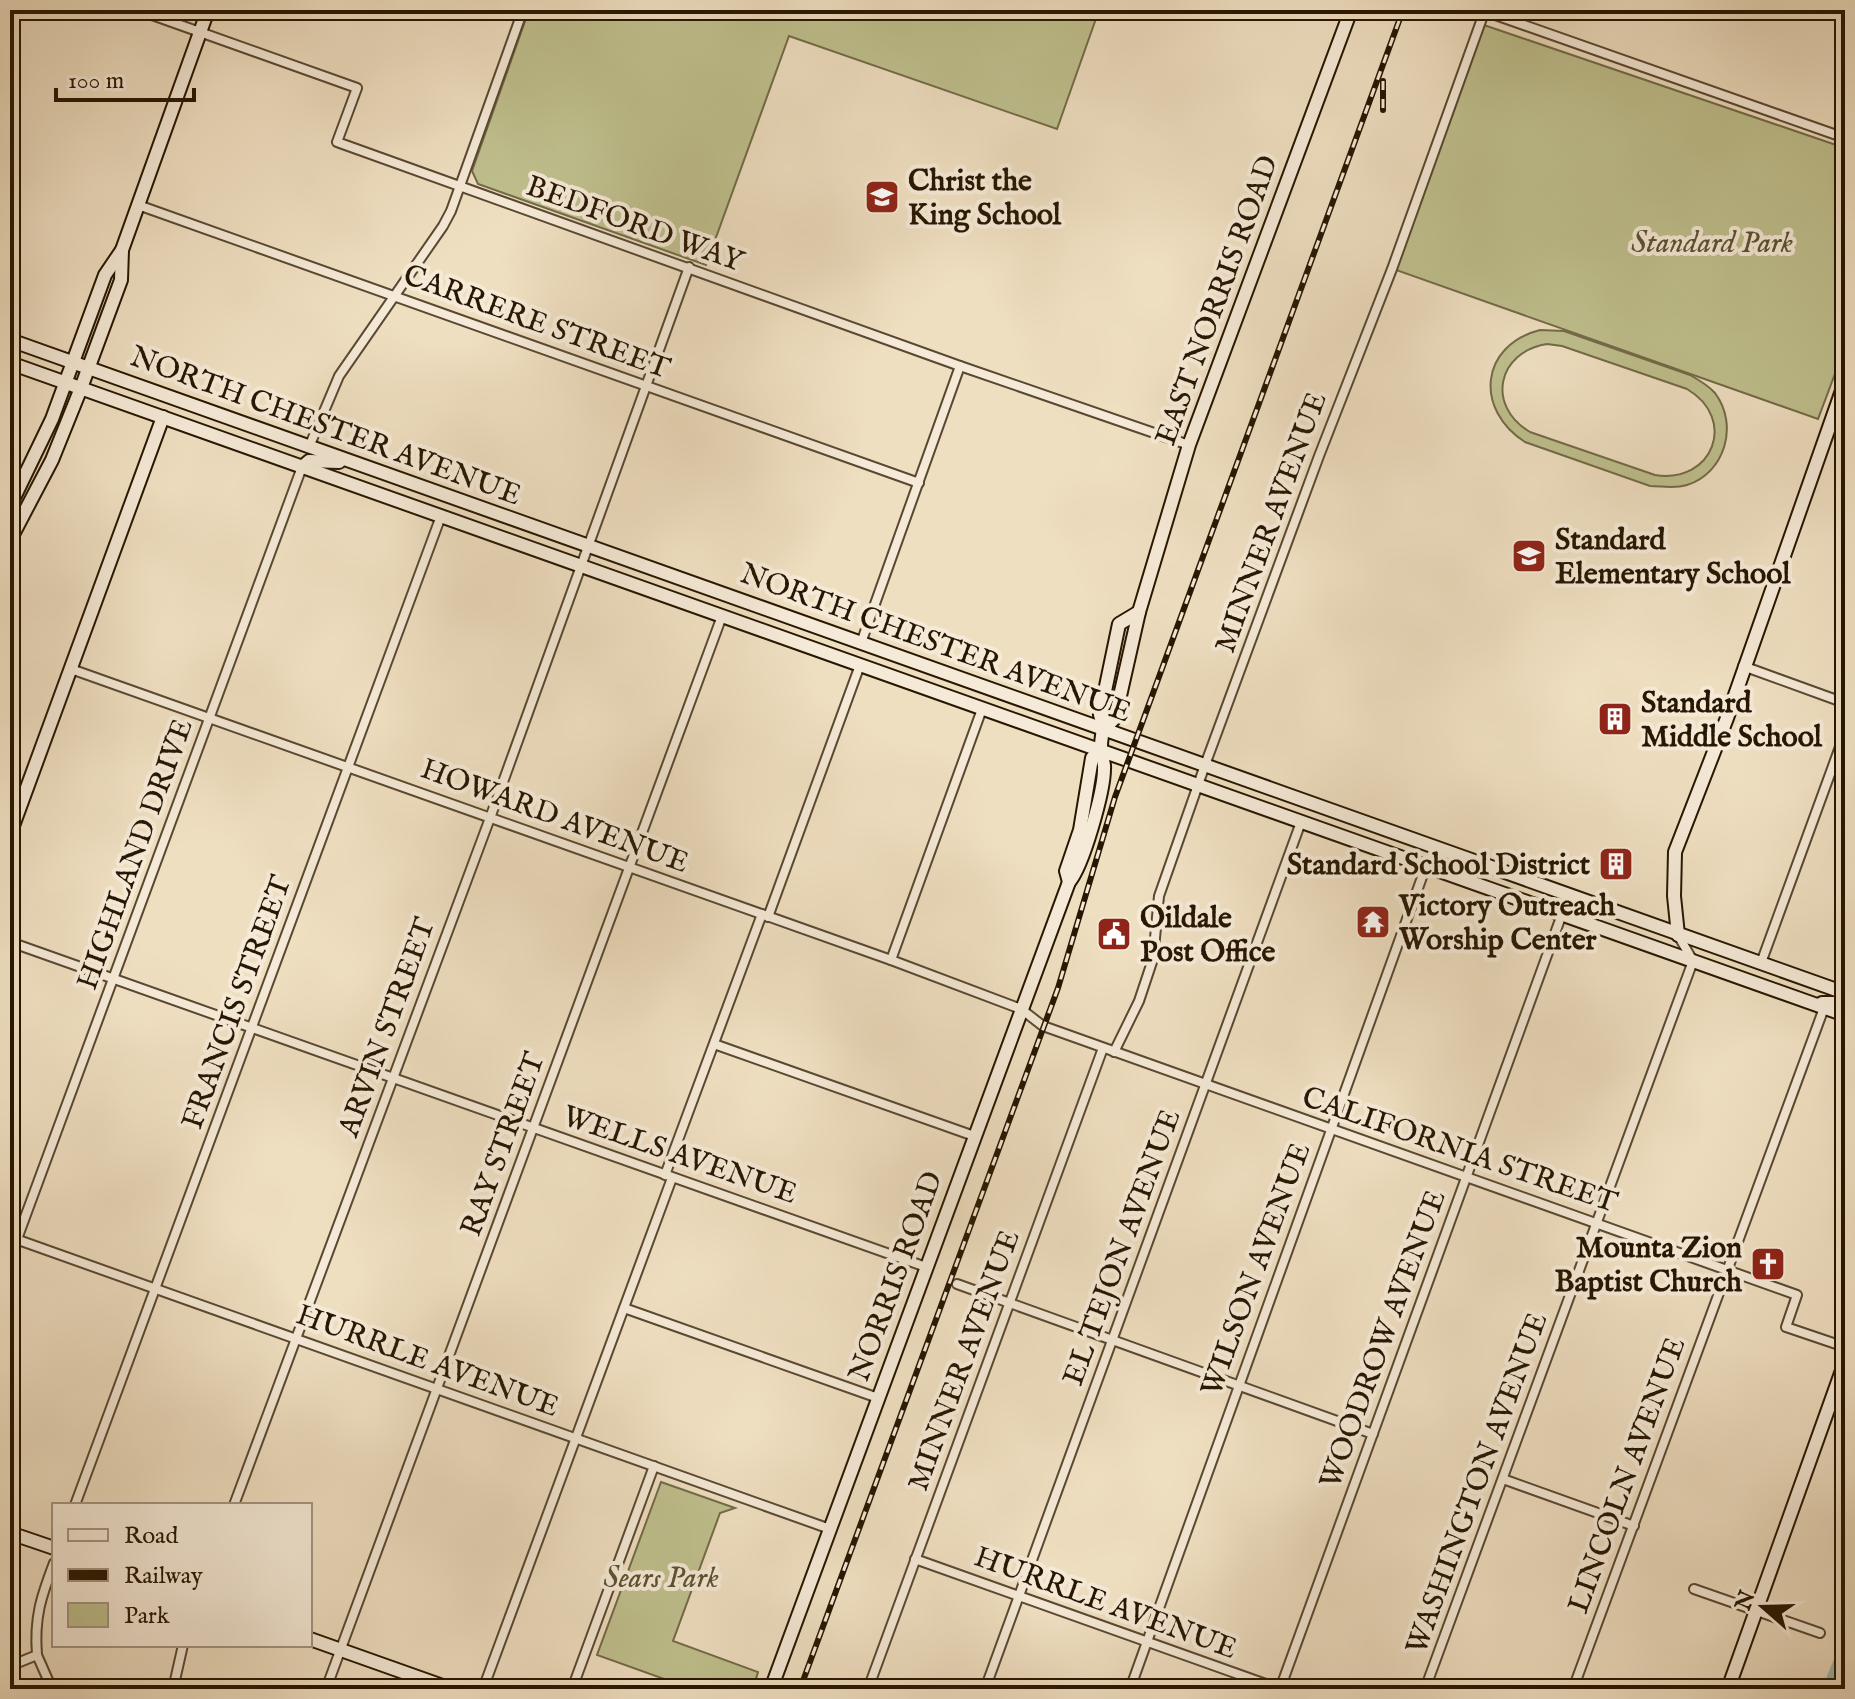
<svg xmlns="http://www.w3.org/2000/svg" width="1855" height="1699" font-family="'IM FELL English',serif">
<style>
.green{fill:#bfc08e;stroke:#736b48;stroke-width:2;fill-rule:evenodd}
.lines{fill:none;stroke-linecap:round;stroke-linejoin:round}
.canal{stroke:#9abcb7;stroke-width:10}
.street-casing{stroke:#594831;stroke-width:12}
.secondary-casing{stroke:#271601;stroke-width:16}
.street{stroke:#f5ead7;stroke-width:8}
.secondary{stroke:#f5ead7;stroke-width:12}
.rail-casing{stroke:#271601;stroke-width:6}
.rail{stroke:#f5ead7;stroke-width:3;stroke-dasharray:9;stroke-linecap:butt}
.labels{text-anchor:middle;stroke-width:8;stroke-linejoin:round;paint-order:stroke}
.poi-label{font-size:30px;font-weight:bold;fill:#271601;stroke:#f5ead7;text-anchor:start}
.street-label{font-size:30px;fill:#271601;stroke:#f5ead7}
.park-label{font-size:30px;font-style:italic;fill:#5c5232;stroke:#f5ead7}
</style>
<rect width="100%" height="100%" fill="#efdfc1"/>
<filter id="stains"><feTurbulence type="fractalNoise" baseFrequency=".0025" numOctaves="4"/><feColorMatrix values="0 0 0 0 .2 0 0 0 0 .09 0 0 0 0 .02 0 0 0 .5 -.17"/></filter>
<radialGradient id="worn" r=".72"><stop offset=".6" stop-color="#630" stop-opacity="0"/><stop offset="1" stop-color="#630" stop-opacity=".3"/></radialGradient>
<!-- green -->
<g class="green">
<polygon points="529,10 1099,10 1057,129 789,36 706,265 478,184 472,171"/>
<polygon points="1478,23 1845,148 1845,347 1818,419 1396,270"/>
<path d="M1540 330 1564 331 1690 375C1699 380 1708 385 1715 393 1739 425 1725 473 1687 485 1674 489 1662 486 1650 486L1525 442C1475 410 1479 346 1540 330ZM1547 344 1562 346 1687 389C1738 419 1713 484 1655 475L1530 432C1486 406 1497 352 1547 344Z"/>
<polygon points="661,1482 735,1508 720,1513 673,1641 758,1672 753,1689 692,1689 597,1655"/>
</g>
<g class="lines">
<!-- canal -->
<polyline class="canal" points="1827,1689 1845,1646"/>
<!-- street casing -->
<g class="street-casing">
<g id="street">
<polyline points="138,10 357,88 337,142 960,366 1189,445"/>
<polyline points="1484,11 1845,138"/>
<polyline points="138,205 919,483"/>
<polyline points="309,447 339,376 443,226 451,211 523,10"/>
<polyline points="861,643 960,366"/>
<polyline points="1743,666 1845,703"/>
<polyline points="71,669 891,960 1021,1009 1043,1026 1797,1295 1786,1327 1845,1347"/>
<polyline points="10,788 25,794"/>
<polyline points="768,917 860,665"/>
<polyline points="10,942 926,1267"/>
<polyline points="891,960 982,709"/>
<polyline points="1761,963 1845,733"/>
<polyline points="714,1044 974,1136"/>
<polyline points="1114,1052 1139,1001 1153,959 1159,896 1205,765 1319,456 1392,269 1485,10"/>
<polyline points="665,1175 762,914"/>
<polyline points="10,1237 830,1529"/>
<polyline points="10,1258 302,467"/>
<polyline points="957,1284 1373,1434"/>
<polyline points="624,1308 878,1398"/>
<polyline points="1503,1479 1634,1526"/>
<polyline points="75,1505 441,516"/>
<polyline points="234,1505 490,818 689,267"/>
<polyline points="915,1559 1280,1689"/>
<polyline points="1694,1589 1820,1633"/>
<polyline points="37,1655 52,1689"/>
<path d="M10 1666 37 1655C34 1618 41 1597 54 1563"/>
<polyline points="173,1689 183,1645"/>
<polyline points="326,1689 722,616"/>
<polyline points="483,1689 672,1178"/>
<polyline points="572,1689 654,1466"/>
<polyline points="868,1689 1103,1048"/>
<polyline points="985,1689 1301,822"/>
<polyline points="1130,1689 1426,866"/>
<polyline points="1280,1689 1562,914"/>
<polyline points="1425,1689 1693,961 1678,935"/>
<polyline points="1573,1689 1824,1008"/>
</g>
</g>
<!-- secondary casing -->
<g class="secondary-casing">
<g id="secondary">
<polyline points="518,10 522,12"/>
<polyline points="10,340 1845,993"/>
<polyline points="10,363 1845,1015"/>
<polyline points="302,467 309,461 339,462"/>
<polyline points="10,506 52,419 105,275 122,250"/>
<polyline points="10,540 52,460 81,388 121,280 122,250 208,10"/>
<polyline points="1105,728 1115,718 1139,612 1189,445 1351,10"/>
<polyline points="10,834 163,417"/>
<polyline points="1069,882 1066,871 1080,830 1092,758 1100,749"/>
<polyline points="1678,935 1674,896 1675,852 1727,718 1845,382"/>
<polyline points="1822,1003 1845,1003"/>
<polyline points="10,1533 54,1548"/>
<polyline points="310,1639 451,1689"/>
<path d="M771 1689 1069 882C1083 866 1104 791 1104 769 1105 763 1101 757 1101 751 1100 735 1106 731 1100 715L1119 624 1139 612"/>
<polyline points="1728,1689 1845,1362"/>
</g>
</g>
<!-- street -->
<use href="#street" class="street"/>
<!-- secondary -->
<use href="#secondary" class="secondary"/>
<!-- rail casing -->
<g class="rail-casing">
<g id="rail">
<polyline points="1383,81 1383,110"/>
<polyline points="800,1689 1058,988 1115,797 1403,10"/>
</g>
</g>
<!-- rail -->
<use href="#rail" class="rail"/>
</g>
<!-- icons -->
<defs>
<g id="school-square" transform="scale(1.8)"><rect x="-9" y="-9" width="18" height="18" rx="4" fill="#8f2418" stroke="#f5ead7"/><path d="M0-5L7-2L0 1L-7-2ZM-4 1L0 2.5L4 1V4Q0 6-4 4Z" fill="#fff"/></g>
<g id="building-square" transform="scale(1.8)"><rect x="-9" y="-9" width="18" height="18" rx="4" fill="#8f2418" stroke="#f5ead7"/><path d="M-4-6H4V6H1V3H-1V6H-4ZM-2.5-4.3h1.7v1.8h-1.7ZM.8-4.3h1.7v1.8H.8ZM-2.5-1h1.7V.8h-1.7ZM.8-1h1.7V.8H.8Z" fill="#fff"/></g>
<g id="temple-square" transform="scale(1.8)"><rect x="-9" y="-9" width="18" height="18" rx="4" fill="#8f2418" stroke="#f5ead7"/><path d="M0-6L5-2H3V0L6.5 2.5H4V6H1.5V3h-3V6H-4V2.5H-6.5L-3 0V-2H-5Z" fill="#fff"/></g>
<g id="civic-square" transform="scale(1.8)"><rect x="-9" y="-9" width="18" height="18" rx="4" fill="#8f2418" stroke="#f5ead7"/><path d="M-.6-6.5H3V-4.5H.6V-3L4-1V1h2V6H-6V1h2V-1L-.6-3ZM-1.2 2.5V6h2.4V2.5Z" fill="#fff"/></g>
<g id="church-square" transform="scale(1.8)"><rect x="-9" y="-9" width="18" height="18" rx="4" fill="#8f2418" stroke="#f5ead7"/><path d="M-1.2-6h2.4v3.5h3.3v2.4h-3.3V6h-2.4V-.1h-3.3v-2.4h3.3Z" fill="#fff"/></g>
</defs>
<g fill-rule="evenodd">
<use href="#school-square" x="882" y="197"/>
<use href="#school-square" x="1529" y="556"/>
<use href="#building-square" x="1615" y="719"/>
<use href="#building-square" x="1616" y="864"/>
<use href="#temple-square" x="1373" y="922"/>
<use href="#civic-square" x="1114" y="934"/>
<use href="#church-square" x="1768" y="1264"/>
</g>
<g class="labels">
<!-- poi labels -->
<g class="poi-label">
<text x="908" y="190">Christ the<tspan x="908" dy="34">King School</tspan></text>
<text x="1555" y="549">Standard<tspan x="1555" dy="34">Elementary School</tspan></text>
<text x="1641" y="712">Standard<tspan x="1641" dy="34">Middle School</tspan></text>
<text x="1590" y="874" text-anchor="end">Standard School District</text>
<text x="1399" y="915">Victory Outreach<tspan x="1399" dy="34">Worship Center</tspan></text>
<text x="1140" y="927">Oildale<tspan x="1140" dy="34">Post Office</tspan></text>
<text x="1742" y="1257" text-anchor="end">Mounta Zion<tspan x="1742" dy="34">Baptist Church</tspan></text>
</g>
<!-- street labels -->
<g class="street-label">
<text transform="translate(635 223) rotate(20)" y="10">BEDFORD WAY</text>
<text transform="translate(1216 300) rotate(-70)" y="10">EAST NORRIS ROAD</text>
<text transform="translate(537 321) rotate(20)" y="10">CARRERE STREET</text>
<text transform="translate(326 425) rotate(20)" y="10">NORTH CHESTER AVENUE</text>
<text transform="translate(1270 522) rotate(-70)" y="10">MINNER AVENUE</text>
<text transform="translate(936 642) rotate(20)" y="10">NORTH CHESTER AVENUE</text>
<text transform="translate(555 815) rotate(20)" y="10">HOWARD AVENUE</text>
<text transform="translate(134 854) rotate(-70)" y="10">HIGHLAND DRIVE</text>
<text transform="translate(236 1002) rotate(-70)" y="10">FRANCIS STREET</text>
<text transform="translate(386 1027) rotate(-70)" y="10">ARVIN STREET</text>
<text transform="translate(502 1144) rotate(-70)" y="10">RAY STREET</text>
<text transform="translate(1460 1149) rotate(19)" y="10">CALIFORNIA STREET</text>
<text transform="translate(680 1154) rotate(19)" y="10">WELLS AVENUE</text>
<text transform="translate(1121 1247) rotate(-70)" y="10">EL TEJON AVENUE</text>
<text transform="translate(1255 1269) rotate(-70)" y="10">WILSON AVENUE</text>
<text transform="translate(895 1276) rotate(-70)" y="10">NORRIS ROAD</text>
<text transform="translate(1382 1339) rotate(-70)" y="10">WOODROW AVENUE</text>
<text transform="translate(428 1360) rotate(20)" y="10">HURRLE AVENUE</text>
<text transform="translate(963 1360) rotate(-70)" y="10">MINNER AVENUE</text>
<text transform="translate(1626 1475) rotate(-70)" y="10">LINCOLN AVENUE</text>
<text transform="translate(1476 1483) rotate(-70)" y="10">WASHINGTON AVENUE</text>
<text transform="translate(1106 1602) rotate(20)" y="10">HURRLE AVENUE</text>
</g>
<!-- park labels -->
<g class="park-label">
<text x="1712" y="252">Standard Park</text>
<text x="661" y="1587">Sears Park</text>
</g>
</g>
<!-- margin -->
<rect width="1855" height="1699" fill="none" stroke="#efdfc1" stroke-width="40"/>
<rect x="12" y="12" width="1831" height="1675" fill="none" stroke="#271601" stroke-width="4"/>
<rect x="20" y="20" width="1815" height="1659" fill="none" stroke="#271601" stroke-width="2"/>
<!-- legend -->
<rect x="52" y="1503" width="260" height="144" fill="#f5ead7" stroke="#a39581" stroke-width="2"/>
<rect x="68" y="1529" width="40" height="12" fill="#f5ead7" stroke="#a39581" stroke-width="2"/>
<text x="124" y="1543" font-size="24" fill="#271601">Road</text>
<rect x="68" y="1569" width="40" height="12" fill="#271601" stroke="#a39581" stroke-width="2"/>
<text x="124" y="1583" font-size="24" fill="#271601">Railway</text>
<rect x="68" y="1603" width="40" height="24" fill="#bfc08e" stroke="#a39581" stroke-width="2"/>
<text x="124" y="1623" font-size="24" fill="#271601">Park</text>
<!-- north arrow -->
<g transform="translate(1763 1607) rotate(290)" stroke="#f5ead7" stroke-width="6" paint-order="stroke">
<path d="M0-6L14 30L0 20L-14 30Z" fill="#271601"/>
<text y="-12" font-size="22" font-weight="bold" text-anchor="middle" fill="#271601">N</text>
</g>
<!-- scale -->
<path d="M56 88v12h138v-12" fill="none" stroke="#271601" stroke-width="4"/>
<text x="68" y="88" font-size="24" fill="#271601" stroke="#f5ead7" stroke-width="6" paint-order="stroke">100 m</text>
<rect width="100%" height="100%" filter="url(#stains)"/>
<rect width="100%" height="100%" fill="url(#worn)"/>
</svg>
